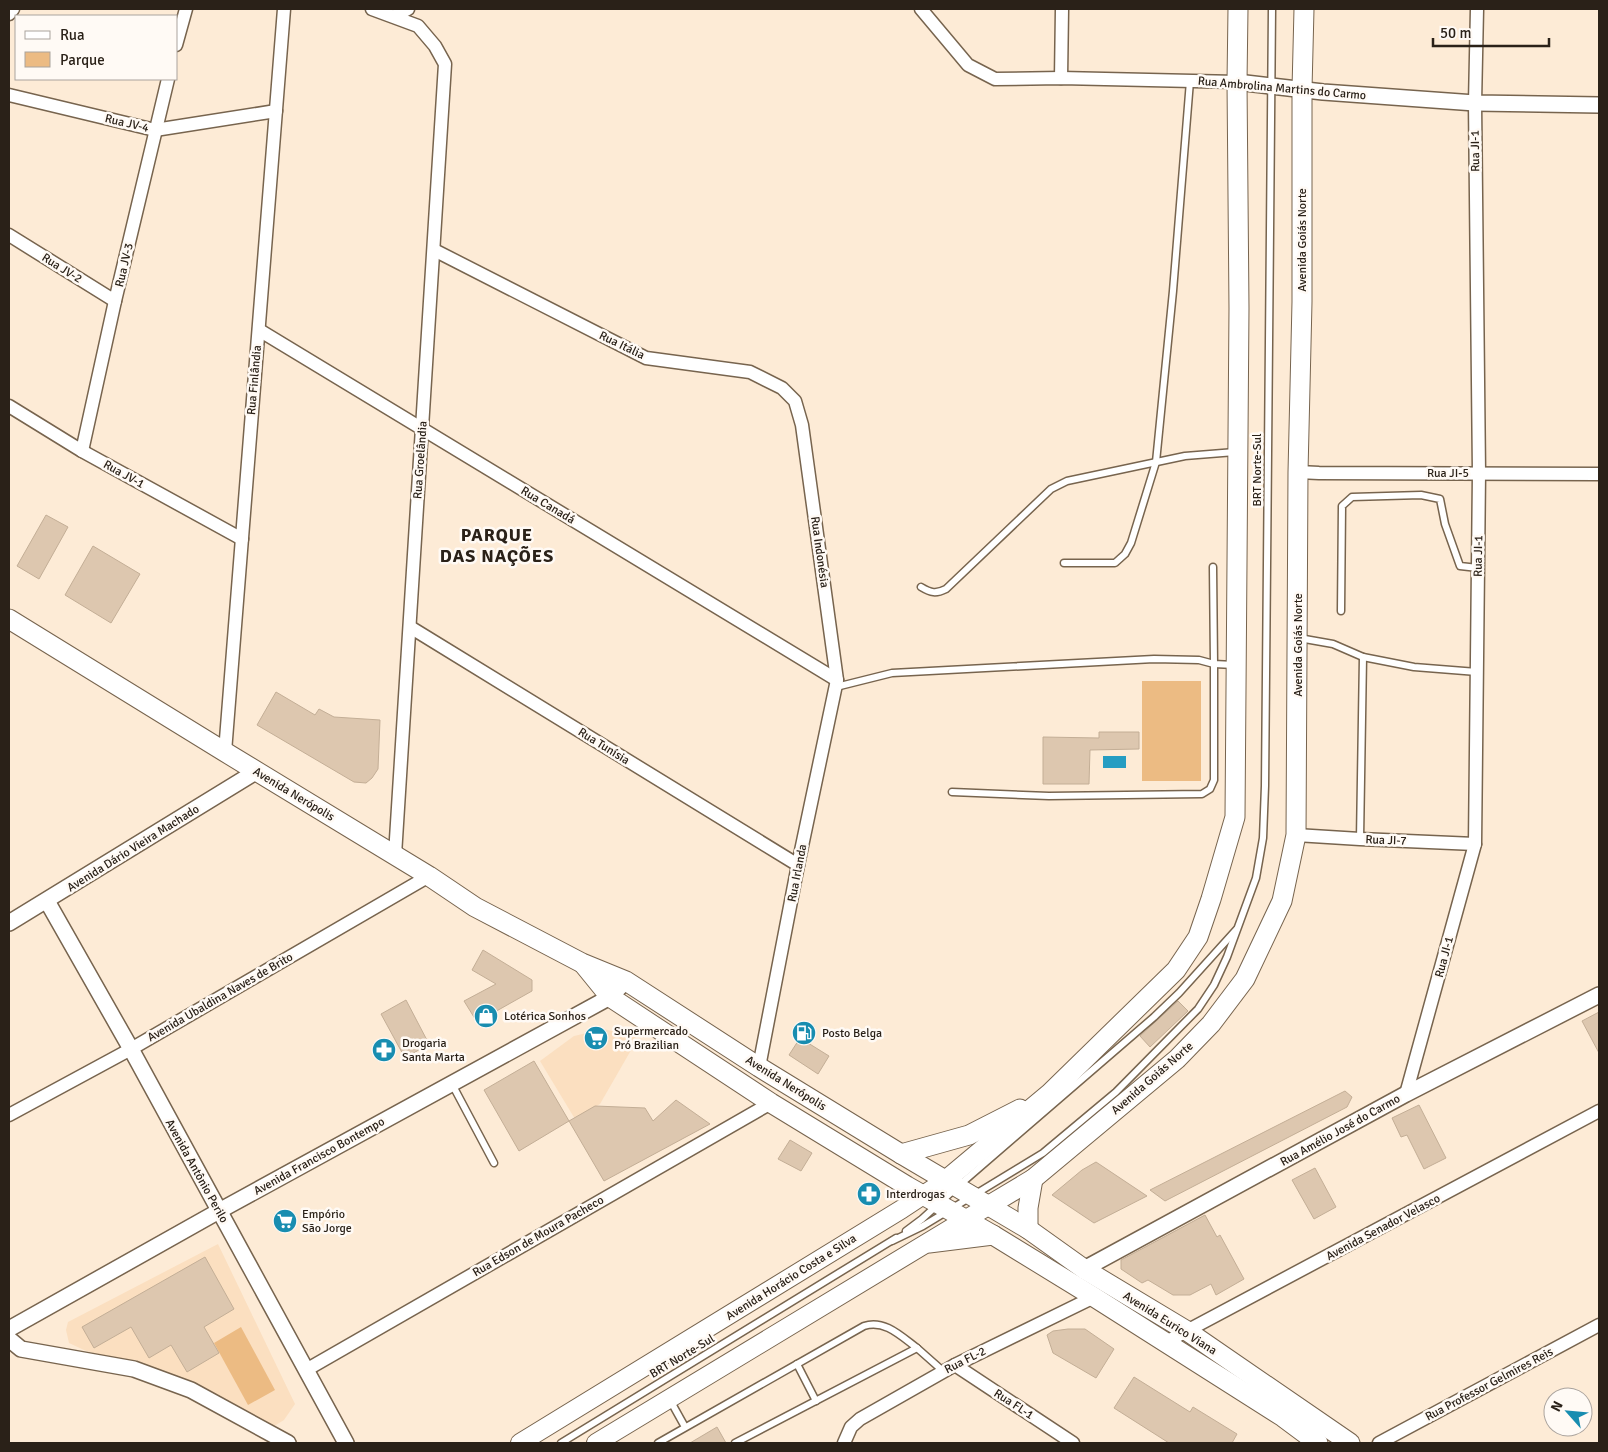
<svg xmlns="http://www.w3.org/2000/svg" width="1608" height="1452" font-family="Signika,sans-serif">
<style>
.built{fill:#fbdfc0}
.green{fill:#ecbb83}
.water{fill:#269dc2}
.building{fill:#ddc7af;stroke:#c3ae96}
.lines{fill:none;stroke-linecap:round;stroke-linejoin:round}
.service-casing{stroke:#77644e;stroke-width:9}
.minor-casing{stroke:#77644e;stroke-width:15}
.tertiary-casing{stroke:#77644e;stroke-width:18}
.secondary-casing{stroke:#77644e;stroke-width:20}
.primary-casing{stroke:#77644e;stroke-width:21}
.service{stroke:#fff;stroke-width:6}
.minor{stroke:#fff;stroke-width:12}
.tertiary{stroke:#fff;stroke-width:15}
.secondary{stroke:#fff;stroke-width:18}
.primary{stroke:#fff;stroke-width:19}
.labels{text-anchor:middle;stroke-width:5;stroke-linejoin:round;paint-order:stroke}
.street-label{font-size:12px;fill:#2a2118;stroke:#fffaf5}
.poi-label{font-size:12px;fill:#2a2118;stroke:#fffaf5;text-anchor:start}
.district-label{font-size:18px;font-weight:bold;letter-spacing:1px;fill:#2a2118;stroke:#fffaf5}
</style>
<rect width="100%" height="100%" fill="#fdebd6"/>
<!-- built -->
<g class="built">
<polygon points="604,1029 638,1038 600,1104 575,1119 540,1061 574,1036"/>
<polygon points="218,1244 295,1404 284,1420 271,1428 188,1384 84,1350 69,1343 66,1330 68,1322"/>
</g>
<!-- green -->
<g class="green">
<rect x="1142" y="681" width="59" height="100"/>
<polygon points="241,1327 275,1390 248,1405 214,1343"/>
</g>
<!-- water -->
<rect class="water" x="1103" y="756" width="23" height="12"/>
<!-- building -->
<g class="building">
<polygon points="46,515 68,527 39,579 17,566"/>
<polygon points="93,546 140,574 111,623 65,595"/>
<polygon points="276,692 315,715 319,709 334,717 380,720 378,769 372,778 366,783 354,782 257,725"/>
<polygon points="1099,732 1139,732 1139,749 1090,750 1089,784 1043,784 1043,737 1099,738"/>
<polygon points="483,950 532,980 532,991 477,1022 464,1001 496,984 472,970"/>
<polygon points="406,1000 429,1044 405,1058 381,1014"/>
<polygon points="1178,1001 1188,1011 1150,1047 1140,1036"/>
<polygon points="1599,1012 1599,1053 1582,1021"/>
<polygon points="800,1038 829,1056 818,1074 789,1055"/>
<polygon points="534,1061 569,1121 519,1151 484,1090"/>
<polygon points="1345,1091 1352,1097 1347,1107 1165,1201 1150,1190"/>
<polygon points="676,1100 710,1124 604,1181 569,1121 595,1106 645,1108 653,1121"/>
<polygon points="1419,1105 1446,1158 1424,1169 1407,1135 1401,1137 1392,1118"/>
<polygon points="790,1140 812,1153 801,1171 778,1159"/>
<polygon points="1096,1162 1147,1196 1094,1223 1052,1195 1082,1170"/>
<polygon points="1315,1168 1336,1207 1314,1219 1292,1180"/>
<polygon points="1205,1215 1217,1237 1220,1235 1244,1279 1216,1295 1211,1284 1190,1295 1173,1295 1148,1280 1142,1283 1121,1269 1121,1260"/>
<polygon points="205,1257 234,1309 204,1327 219,1353 187,1372 171,1345 149,1358 131,1327 94,1348 82,1327"/>
<polygon points="1068,1329 1085,1329 1114,1349 1096,1378 1053,1353 1047,1335 1053,1331"/>
<polygon points="1134,1377 1190,1412 1193,1407 1237,1434 1232,1443 1169,1443 1114,1408"/>
<polygon points="717,1427 726,1443 690,1443"/>
</g>
<g class="lines">
<!-- service casing -->
<g class="service-casing">
<g id="service">
<polyline points="1064,563 1115,563 1125,554 1131,543 1156,462 1173,291 1190,81"/>
<polyline points="1213,567 1214,664 1234,665"/>
<path d="M921 587C931 593 936 594 946 589L1051 489 1067 481 1185 456 1235 452"/>
<polyline points="1341,611 1342,506 1352,497 1421,495 1440,499 1445,524 1460,566 1478,568"/>
<polyline points="1299,638 1333,644 1363,657 1414,667 1477,672"/>
<polyline points="836,687 892,673 1154,659 1199,660 1214,664 1214,780 1210,789 1202,794 1049,796 952,792"/>
<polyline points="1360,839 1363,657"/>
<polyline points="452,1084 494,1163"/>
<polyline points="906,1231 922,1219 957,1187 1154,1017 1179,993 1236,930"/>
<polyline points="892,1241 923,1226 1043,1153 1116,1092 1198,1009 1214,985 1227,957 1256,878 1263,838 1265,786 1272,9"/>
<polyline points="917,1348 943,1371"/>
<polyline points="797,1364 816,1401"/>
<polyline points="670,1400 685,1427"/>
<polyline points="561,1443 896,1238"/>
<path d="M658 1443 864 1326C884 1319 901 1336 917 1348L735 1443"/>
</g>
</g>
<!-- minor casing -->
<g class="minor-casing">
<g id="minor">
<polyline points="372,9 418,26 435,46 445,64 395,855"/>
<polyline points="921,9 968,65 995,79 1061,78 1237,82"/>
<polyline points="9,14 13,9"/>
<polyline points="395,16 408,9"/>
<polyline points="176,45 186,9"/>
<polyline points="1061,78 1062,9"/>
<polyline points="9,95 155,130 276,111"/>
<polyline points="9,235 115,301"/>
<polyline points="434,250 646,358 750,372 782,388 795,401 802,425 837,680 798,865 759,1067"/>
<polyline points="259,330 837,680"/>
<polyline points="9,406 82,451 242,539"/>
<polyline points="82,451 115,301 168,79"/>
<polyline points="1298,472 1319,473 1599,474"/>
<polyline points="410,627 798,865"/>
<polyline points="225,752 284,9"/>
<polyline points="1296,835 1360,839 1475,844"/>
<polyline points="1406,1094 1475,844 1479,473 1475,103 1477,9"/>
<polyline points="9,1115 131,1049 429,876"/>
<polyline points="1166,1342 1599,1111"/>
<polyline points="955,1365 1073,1443"/>
<polyline points="306,1370 771,1103"/>
<polyline points="844,1443 851,1427 860,1419 955,1365 1094,1297"/>
<polyline points="1379,1443 1599,1325"/>
</g>
</g>
<!-- tertiary casing -->
<g class="tertiary-casing">
<g id="tertiary">
<polyline points="1237,82 1323,92 1475,103 1599,105"/>
<polyline points="47,901 131,1049 346,1443"/>
<polyline points="9,923 257,771"/>
<polyline points="1084,1269 1406,1094 1599,995"/>
<polyline points="9,1329 219,1211 610,997 626,981"/>
<polyline points="9,1339 21,1349 134,1369 191,1390 288,1443"/>
</g>
</g>
<!-- secondary casing -->
<g class="secondary-casing">
<g id="secondary">
<polyline points="520,1443 902,1209 946,1180"/>
<polyline points="596,1443 988,1206"/>
</g>
</g>
<!-- primary casing -->
<g class="primary-casing">
<g id="primary">
<polyline points="9,619 225,752 429,876 475,907 582,963 626,981 759,1067 901,1154 1028,1229 1084,1269 1187,1331 1350,1443"/>
<polyline points="584,965 610,997 771,1103 907,1186 993,1235 1094,1297 1283,1417 1318,1443"/>
<polyline points="901,1154 969,1135 1020,1109"/>
<polyline points="946,1180 1050,1093 1176,970 1198,937 1211,899 1235,817 1239,308 1237,82 1238,9"/>
<polyline points="988,1206 1033,1179 1177,1059 1211,1024 1245,979 1282,901 1296,835 1298,472 1302,302 1302,89 1304,9"/>
<polyline points="1028,1229 1028,1208 1033,1179"/>
<polyline points="929,1243 993,1235"/>
</g>
</g>
<!-- service -->
<use href="#service" class="service"/>
<!-- minor -->
<use href="#minor" class="minor"/>
<!-- tertiary -->
<use href="#tertiary" class="tertiary"/>
<!-- secondary -->
<use href="#secondary" class="secondary"/>
<!-- primary -->
<use href="#primary" class="primary"/>
</g>
<!-- icons -->
<defs>
<g id="shop-disc" transform="scale(1.25)"><circle r="9.5" fill="#188db0" stroke="#fffaf5"/><path d="M-5-2.5h2.3a2.7 3.5 0 0 1 5.4 0H5L5.5 6h-11ZM-1.5-2.5h3a1.5 2.3 0 0 0-3 0Z" fill="#fff"/></g>
<g id="fuel-disc" transform="scale(1.25)"><circle r="9.5" fill="#188db0" stroke="#fffaf5"/><path d="M-5.5-6h7V0h2V4h1.3V-2.5L3-4.5l.8-.8L6-3V5H2.5V1h-1V6h-7ZM-4.2-4.7v3.2H.2V-4.7Z" fill="#fff"/></g>
<g id="supermarket-disc" transform="scale(1.25)"><circle r="9.5" fill="#188db0" stroke="#fffaf5"/><path d="M-6-5.5h2.5l.6 2H6L4.5 2H-2.5L-4.4-4H-6ZM-1.5 3.2a1.3 1.3 0 1 0 .1 0ZM3 3.2a1.3 1.3 0 1 0 .1 0Z" fill="#fff"/></g>
<g id="pharmacy-disc" transform="scale(1.25)"><circle r="9.5" fill="#188db0" stroke="#fffaf5"/><path d="M-2-6h4v4h4v4h-4v4h-4v-4h-4v-4h4Z" fill="#fff"/></g>
</defs>
<g fill-rule="evenodd">
<use href="#shop-disc" x="486" y="1016"/>
<use href="#fuel-disc" x="804" y="1033"/>
<use href="#supermarket-disc" x="596" y="1038"/>
<use href="#pharmacy-disc" x="384" y="1050"/>
<use href="#pharmacy-disc" x="869" y="1194"/>
<use href="#supermarket-disc" x="285" y="1221"/>
</g>
<g class="labels">
<!-- street labels -->
<g class="street-label">
<text transform="translate(1282 88) rotate(5)" y="4">Rua Ambrolina Martins do Carmo</text>
<text transform="translate(127 123) rotate(13)" y="4">Rua JV-4</text>
<text transform="translate(1475 151) rotate(-91)" y="4">Rua JI-1</text>
<text transform="translate(1302 240) rotate(-90)" y="4">Avenida Goiás Norte</text>
<text transform="translate(124 265) rotate(-77)" y="4">Rua JV-3</text>
<text transform="translate(62 268) rotate(32)" y="4">Rua JV-2</text>
<text transform="translate(622 345) rotate(26)" y="4">Rua Itália</text>
<text transform="translate(254 380) rotate(-85)" y="4">Rua Finlândia</text>
<text transform="translate(420 460) rotate(-86)" y="4">Rua Groelândia</text>
<text transform="translate(1257 470) rotate(-90)" y="4">BRT Norte-Sul</text>
<text x="1448" y="477">Rua JI-5</text>
<text transform="translate(124 474) rotate(29)" y="4">Rua JV-1</text>
<text transform="translate(548 505) rotate(31)" y="4">Rua Canadá</text>
<text transform="translate(820 552) rotate(82)" y="4">Rua Indonésia</text>
<text transform="translate(1478 556) rotate(-89)" y="4">Rua JI-1</text>
<text transform="translate(1298 645) rotate(-90)" y="4">Avenida Goiás Norte</text>
<text transform="translate(604 746) rotate(32)" y="4">Rua Tunísia</text>
<text transform="translate(294 794) rotate(31)" y="4">Avenida Nerópolis</text>
<text transform="translate(1386 840) rotate(2)" y="4">Rua JI-7</text>
<text transform="translate(133 848) rotate(-32)" y="4">Avenida Dário Vieira Machado</text>
<text transform="translate(797 873) rotate(-79)" y="4">Rua Irlanda</text>
<text transform="translate(1444 957) rotate(-75)" y="4">Rua JI-1</text>
<text transform="translate(220 997) rotate(-30)" y="4">Avenida Ubaldina Naves de Brito</text>
<text transform="translate(1152 1078) rotate(-41)" y="4">Avenida Goiás Norte</text>
<text transform="translate(786 1083) rotate(32)" y="4">Avenida Nerópolis</text>
<text transform="translate(1340 1130) rotate(-29)" y="4">Rua Amélio José do Carmo</text>
<text transform="translate(319 1156) rotate(-29)" y="4">Avenida Francisco Bontempo</text>
<text transform="translate(197 1171) rotate(61)" y="4">Avenida Antônio Perilo</text>
<text transform="translate(1383 1227) rotate(-28)" y="4">Avenida Senador Velasco</text>
<text transform="translate(538 1236) rotate(-30)" y="4">Rua Edson de Moura Pacheco</text>
<text transform="translate(791 1277) rotate(-32)" y="4">Avenida Horácio Costa e Silva</text>
<text transform="translate(1170 1323) rotate(32)" y="4">Avenida Eurico Viana</text>
<text transform="translate(682 1356) rotate(-31)" y="4">BRT Norte-Sul</text>
<text transform="translate(965 1360) rotate(-27)" y="4">Rua FL-2</text>
<text transform="translate(1489 1384) rotate(-28)" y="4">Rua Professor Gelmires Reis</text>
<text transform="translate(1014 1404) rotate(33)" y="4">Rua FL-1</text>
</g>
<!-- poi labels -->
<g class="poi-label">
<text x="504" y="1020">Lotérica Sonhos</text>
<text x="614" y="1035">Supermercado<tspan x="614" dy="14">Pró Brazilian</tspan></text>
<text x="822" y="1037">Posto Belga</text>
<text x="402" y="1047">Drogaria<tspan x="402" dy="14">Santa Marta</tspan></text>
<text x="886" y="1198">Interdrogas</text>
<text x="302" y="1218">Empório<tspan x="302" dy="14">São Jorge</tspan></text>
</g>
<!-- district labels -->
<g class="district-label">
<text x="497" y="541">PARQUE<tspan x="497" dy="21">DAS NAÇÕES</tspan></text>
</g>
</g>
<!-- border -->
<rect width="1608" height="1452" fill="none" stroke="#2a2118" stroke-width="20"/>
<!-- legend -->
<rect x="15" y="15" width="162" height="65" fill="#fffaf5" stroke="#aaa39d"/>
<rect x="25" y="31" width="25" height="8" fill="#ffffff" stroke="#aaa39d"/>
<text x="60" y="40" font-size="15" fill="#2a2118">Rua</text>
<rect x="25" y="52" width="25" height="15" fill="#ecbb83" stroke="#aaa39d"/>
<text x="60" y="65" font-size="15" fill="#2a2118">Parque</text>
<!-- north arrow -->
<g transform="translate(1568 1412) rotate(297)"><circle r="24" fill="#fffaf5" stroke="#aaa39d"/>
<path d="M0-4L9 19L0 12L-9 19Z" fill="#188db0"/>
<text y="-8" font-size="14" font-weight="bold" text-anchor="middle" fill="#2a2118">N</text>
</g>
<!-- scale -->
<path d="M1433 38v8h116v-8" fill="none" stroke="#2a2118" stroke-width="2.5"/>
<text x="1440" y="38" font-size="15" fill="#2a2118" stroke="#fffaf5" stroke-width="4" paint-order="stroke">50 m</text>
</svg>
